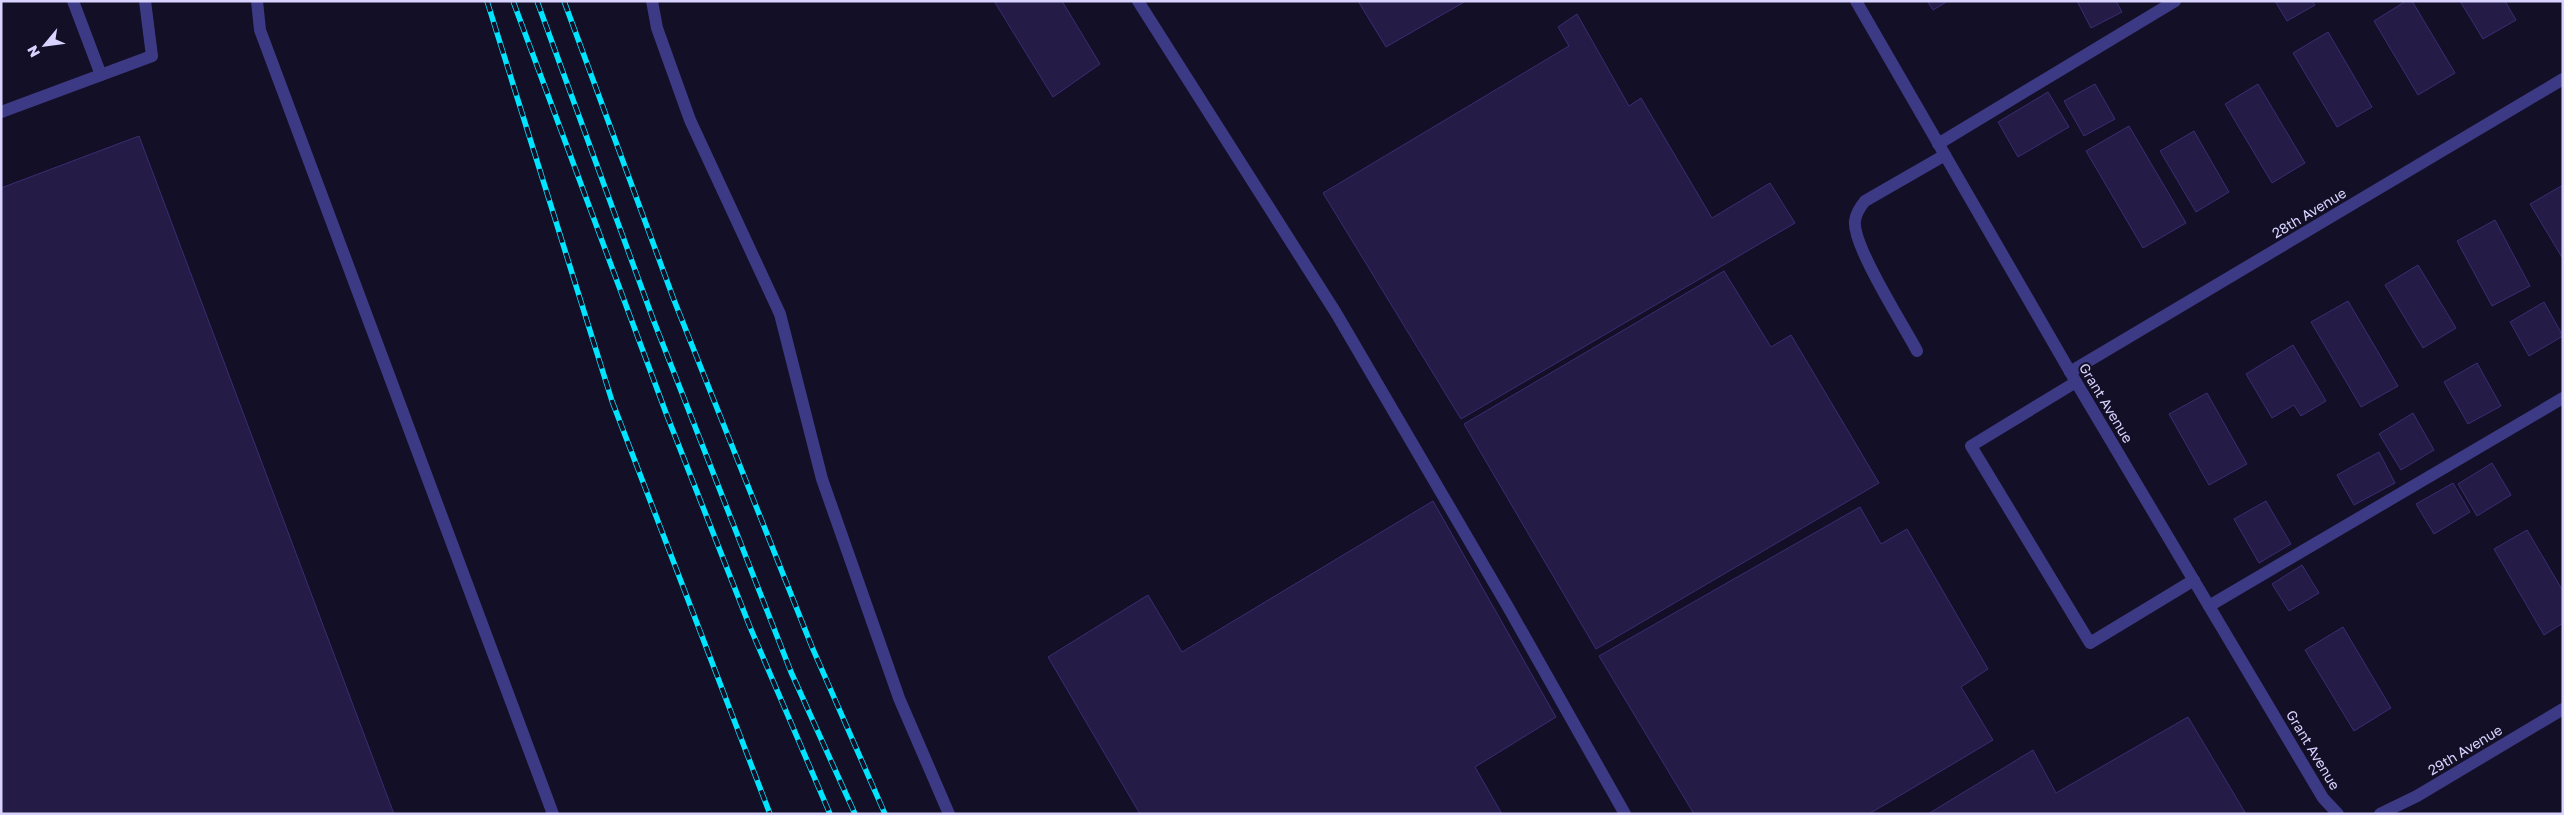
<svg xmlns="http://www.w3.org/2000/svg" width="2564" height="815" font-family="'Golos Text',sans-serif">
<style>
.building{fill:#241b47;stroke:#3b2d73}
.lines{fill:none;stroke-linecap:round;stroke-linejoin:round}
.minor{stroke:#3d3a85;stroke-width:12}
.rail-casing{stroke:#00e5ff;stroke-width:5.5}
.rail{stroke:#130f26;stroke-width:4;stroke-dasharray:11;stroke-linecap:butt}
.labels{text-anchor:middle;stroke-width:4;stroke-linejoin:round;paint-order:stroke}
.street-label{font-size:14px;fill:#d9d4ff;stroke:#130f26}
</style>
<rect width="100%" height="100%" fill="#130f26"/>
<!-- building -->
<g class="building">
<polygon points="994,1 1062,1 1100,64 1053,97"/>
<polygon points="1358,1 1466,1 1386,47"/>
<polygon points="1927,1 1948,1 1933,10"/>
<polygon points="2077,1 2116,1 2122,12 2091,28"/>
<polygon points="2275,1 2312,1 2315,5 2287,21"/>
<polygon points="2406,1 2412,1 2455,73 2418,95 2374,21"/>
<polygon points="2460,1 2505,1 2516,20 2483,39"/>
<polygon points="1577,14 1629,106 1641,98 1712,218 1770,183 1795,223 1461,419 1323,193 1569,46 1558,27"/>
<polygon points="2328,32 2372,107 2337,127 2293,53"/>
<polygon points="2095,84 2115,119 2084,136 2064,101"/>
<polygon points="2258,84 2305,163 2272,183 2225,104"/>
<polygon points="2048,92 2069,127 2018,157 1998,122"/>
<polygon points="2129,126 2186,223 2143,248 2086,151"/>
<polygon points="2194,131 2229,192 2196,212 2160,151"/>
<polygon points="139,136 394,814 1,814 1,188"/>
<polygon points="2563,185 2563,259 2530,204"/>
<polygon points="2495,220 2530,286 2492,306 2457,241"/>
<polygon points="2418,265 2456,328 2423,348 2385,285"/>
<polygon points="1724,271 1771,347 1791,335 1879,483 1596,649 1464,424"/>
<polygon points="2348,301 2398,386 2361,407 2311,322"/>
<polygon points="2544,302 2563,336 2529,356 2510,322"/>
<polygon points="2293,345 2326,401 2301,416 2294,405 2272,418 2246,374"/>
<polygon points="2477,363 2501,406 2468,424 2444,382"/>
<polygon points="2207,393 2247,464 2209,485 2169,414"/>
<polygon points="2413,413 2434,450 2401,470 2379,434"/>
<polygon points="2379,452 2395,483 2354,505 2337,475"/>
<polygon points="2492,463 2511,495 2477,516 2458,484"/>
<polygon points="2453,483 2470,512 2434,534 2416,504"/>
<polygon points="1433,501 1556,717 1475,767 1502,814 1140,814 1048,657 1148,595 1182,652"/>
<polygon points="2266,501 2291,544 2259,563 2234,519"/>
<polygon points="1860,507 1881,544 1907,529 1988,669 1961,687 1993,740 1869,814 1694,814 1599,656"/>
<polygon points="2527,530 2563,591 2563,623 2544,635 2494,549"/>
<polygon points="2302,565 2319,593 2289,611 2272,584"/>
<polygon points="2343,627 2391,708 2354,731 2305,650"/>
<polygon points="2188,717 2246,814 1928,814 2033,750 2056,793"/>
</g>
<g class="lines">
<!-- minor -->
<g class="minor">
<polyline points="73,1 101,75"/>
<polyline points="257,1 260,30 553,814"/>
<polyline points="652,1 657,28 690,120 780,314 822,479 899,698 949,814"/>
<polyline points="1138,1 1336,313 1508,607 1625,814"/>
<polyline points="1856,1 2076,382 2323,798 2338,814"/>
<polyline points="1,112 152,56 145,1"/>
<polyline points="1938,144 2175,1"/>
<path d="M1917 351C1904 326 1852 245 1855 221 1856 213 1860 207 1865 201L1945 155"/>
<polyline points="2070,372 2563,79"/>
<polyline points="2076,382 1971,446 2090,643 2194,580"/>
<polyline points="2209,606 2563,398"/>
<polyline points="2380,814 2417,796 2563,709"/>
</g>
<!-- rail casing -->
<g class="rail-casing">
<g id="rail">
<polyline points="487,1 612,401 770,814"/>
<polyline points="513,1 666,413 750,627 830,814"/>
<polyline points="537,1 653,319 791,672 855,814"/>
<polyline points="564,1 674,300 812,647 885,814"/>
</g>
</g>
<!-- rail -->
<use href="#rail" class="rail"/>
</g>
<g class="labels">
<!-- street labels -->
<g class="street-label">
<text transform="translate(2309 213) rotate(-31)" y="5">28th Avenue</text>
<text transform="translate(2106 403) rotate(59)" y="5">Grant Avenue</text>
<text transform="translate(2313 750) rotate(59)" y="5">Grant Avenue</text>
<text transform="translate(2465 750) rotate(-31)" y="5">29th Avenue</text>
</g>
</g>
<!-- border -->
<rect width="2564" height="815" fill="none" stroke="#d9d4ff" stroke-width="5"/>
<!-- north arrow -->
<g transform="translate(45 45) rotate(241)" stroke="#130f26" stroke-width="4" paint-order="stroke">
<path d="M0-4L9 19L0 12L-9 19Z" fill="#d9d4ff"/>
<text y="-8" font-size="14" font-weight="bold" text-anchor="middle" fill="#d9d4ff">N</text>
</g>
</svg>
